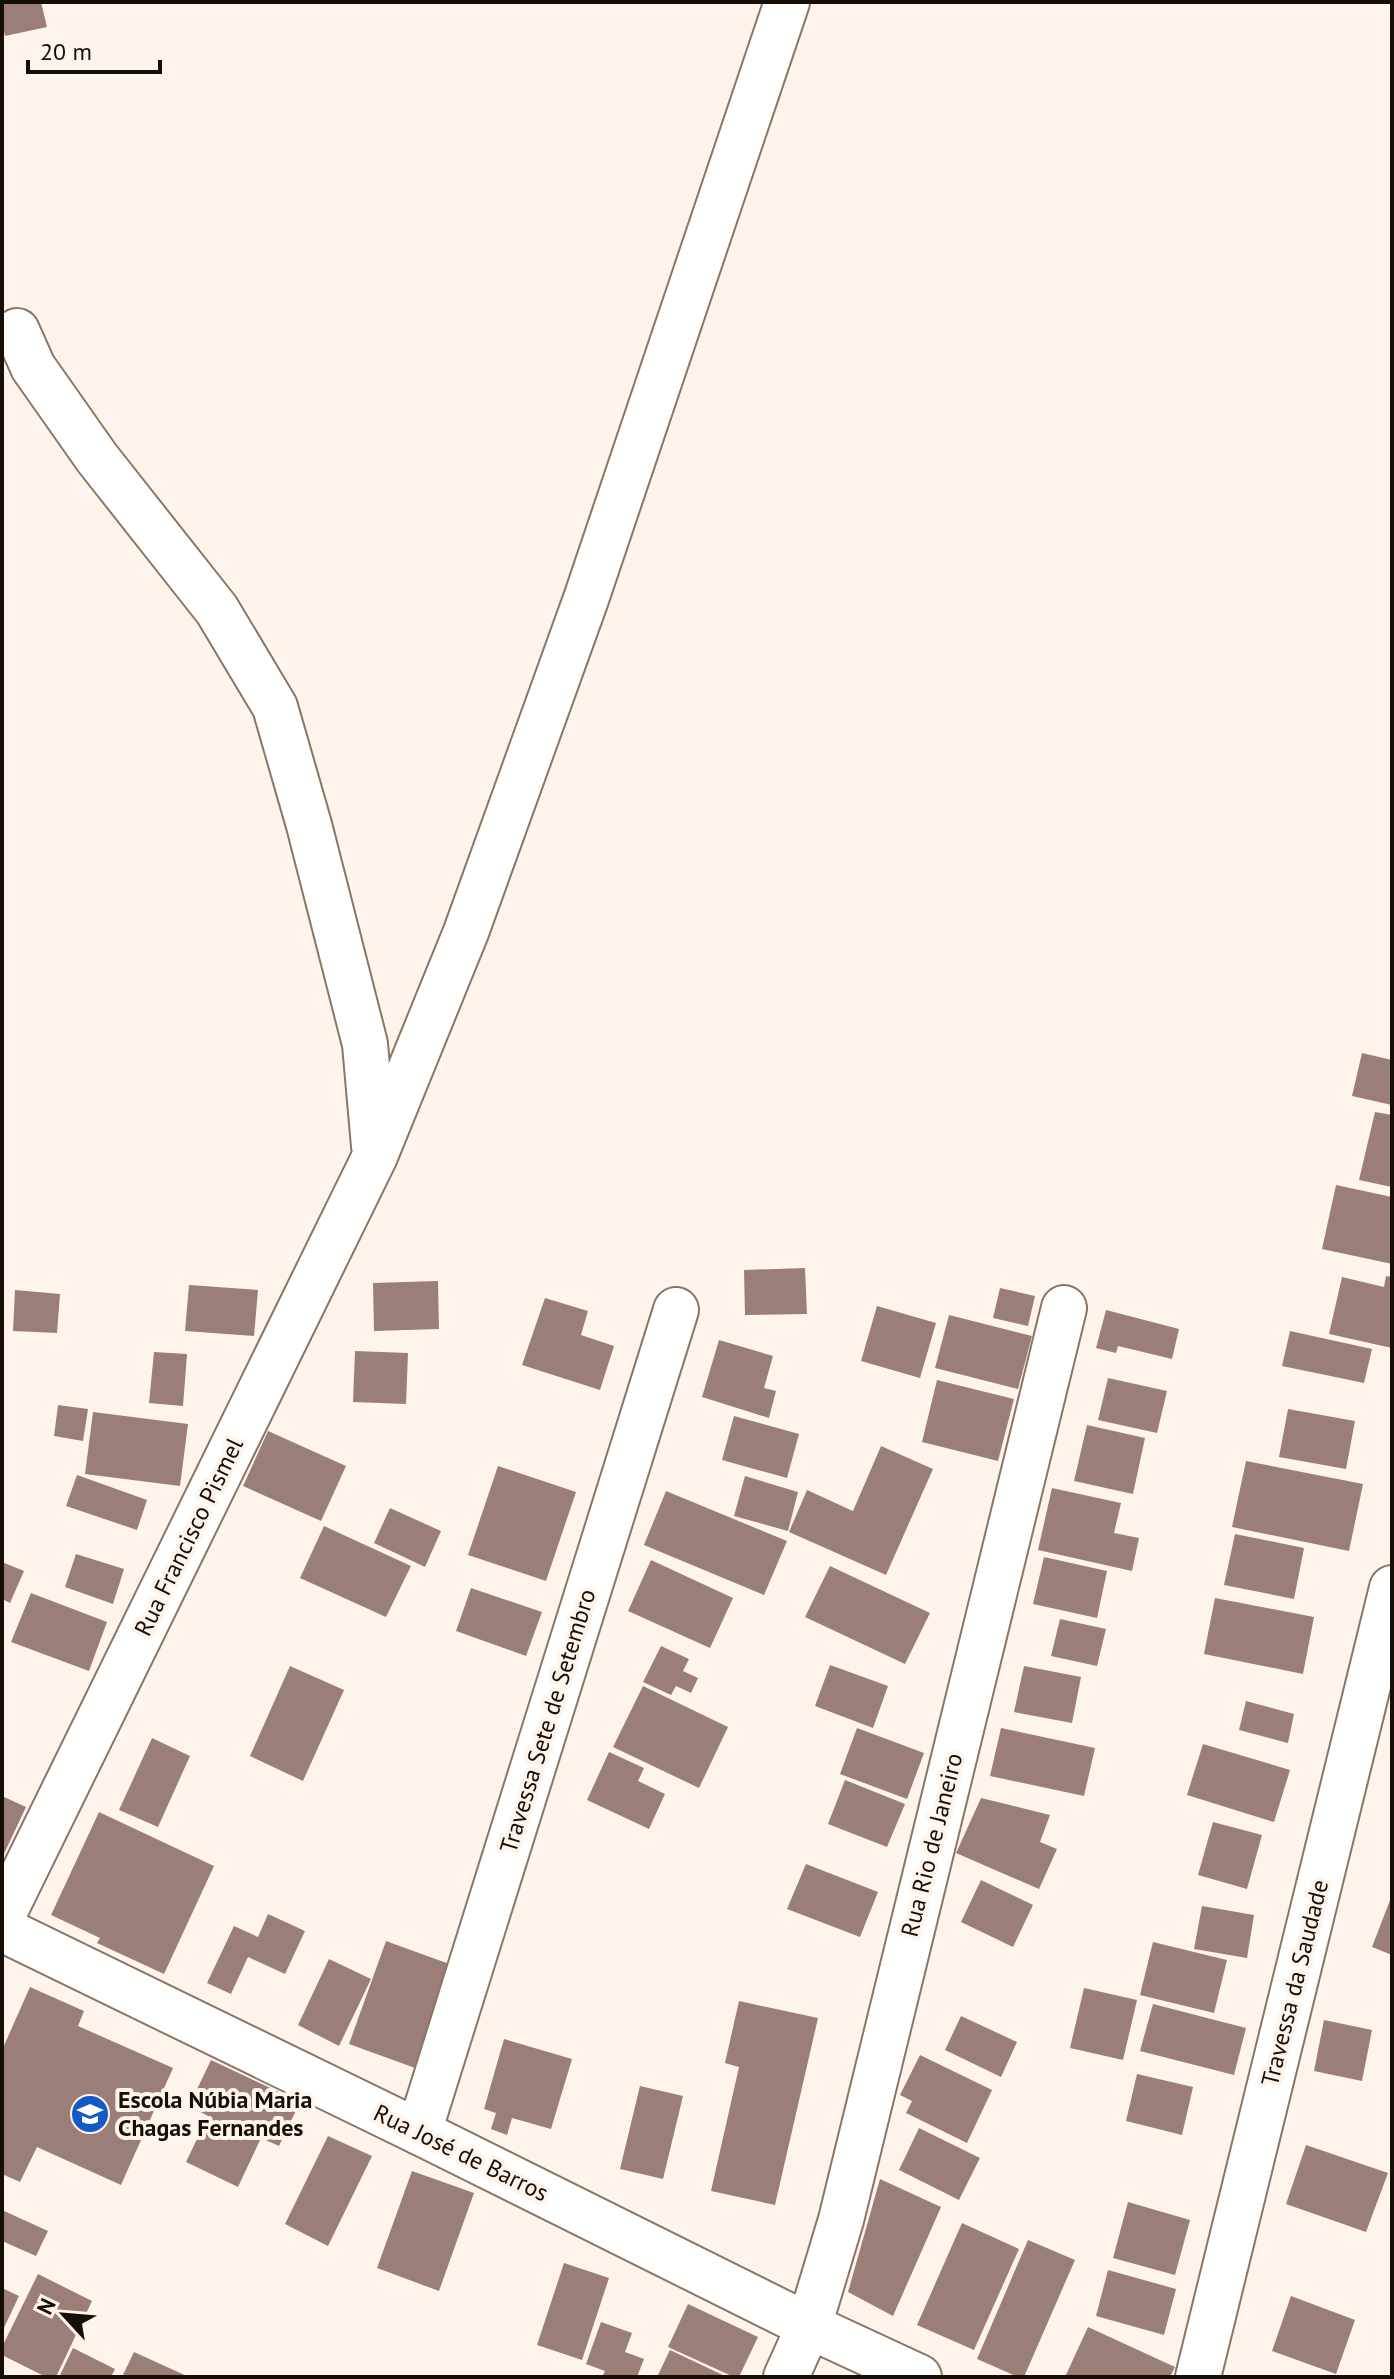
<svg xmlns="http://www.w3.org/2000/svg" width="1394" height="2379" font-family="'PT Sans',sans-serif">
<style>
.building{fill:#9c7e78}
.lines{fill:none;stroke-linecap:round;stroke-linejoin:round}
.minor-casing{stroke:#8b7563;stroke-width:48}
.minor{stroke:#fff;stroke-width:44}
.labels{text-anchor:middle;stroke-width:8;stroke-linejoin:round;paint-order:stroke}
.street-label{font-size:24px;fill:#160e07;stroke:#fef4ec}
.poi-label{font-size:24px;font-weight:bold;fill:#160e07;stroke:#fef4ec;text-anchor:start}
</style>
<rect width="100%" height="100%" fill="#fef4ec"/>
<!-- building -->
<g class="building">
<polygon points="2,2 41,2 47,27 5,36 2,23"/>
<polygon points="1362,1053 1392,1060 1392,1105 1352,1096"/>
<polygon points="1375,1112 1392,1115 1392,1187 1359,1180"/>
<polygon points="1336,1185 1392,1197 1392,1264 1322,1249"/>
<polygon points="805,1268 807,1314 745,1315 744,1270"/>
<polygon points="1386,1276 1392,1277 1392,1348 1329,1334 1342,1277 1384,1287"/>
<polygon points="438,1281 439,1329 374,1331 373,1283"/>
<polygon points="189,1285 258,1290 254,1336 185,1331"/>
<polygon points="1000,1288 1035,1296 1028,1326 993,1318"/>
<polygon points="15,1290 60,1294 57,1333 13,1331"/>
<polygon points="545,1298 588,1311 581,1335 614,1346 600,1390 522,1365"/>
<polygon points="877,1306 936,1323 920,1378 861,1361"/>
<polygon points="1106,1310 1179,1329 1172,1359 1118,1346 1116,1353 1096,1348"/>
<polygon points="949,1315 1032,1336 1018,1389 935,1368"/>
<polygon points="1290,1331 1372,1349 1364,1383 1282,1366"/>
<polygon points="719,1340 773,1356 764,1388 776,1391 769,1418 702,1397"/>
<polygon points="355,1351 408,1353 406,1404 353,1402"/>
<polygon points="154,1352 187,1354 183,1406 149,1403"/>
<polygon points="1108,1378 1167,1391 1157,1433 1098,1420"/>
<polygon points="937,1380 1014,1399 998,1461 922,1442"/>
<polygon points="58,1405 88,1409 83,1441 54,1436"/>
<polygon points="1288,1409 1355,1421 1346,1469 1279,1457"/>
<polygon points="93,1412 188,1424 180,1486 85,1474"/>
<polygon points="734,1416 799,1434 787,1478 722,1460"/>
<polygon points="1087,1425 1145,1438 1133,1494 1074,1481"/>
<polygon points="268,1431 346,1466 321,1521 243,1486"/>
<polygon points="881,1446 933,1469 886,1575 789,1532 807,1490 853,1511"/>
<polygon points="1246,1461 1363,1484 1349,1551 1232,1527"/>
<polygon points="498,1466 576,1492 546,1581 468,1555"/>
<polygon points="77,1475 147,1500 137,1530 66,1506"/>
<polygon points="745,1476 798,1492 788,1531 734,1516"/>
<polygon points="1052,1488 1121,1503 1114,1533 1139,1538 1132,1571 1038,1550"/>
<polygon points="666,1491 787,1541 764,1595 644,1545"/>
<polygon points="390,1508 441,1531 425,1567 374,1543"/>
<polygon points="324,1526 411,1566 386,1617 300,1578"/>
<polygon points="1235,1534 1304,1548 1294,1599 1224,1585"/>
<polygon points="76,1554 124,1569 113,1604 65,1587"/>
<polygon points="1044,1557 1107,1571 1097,1618 1033,1604"/>
<polygon points="651,1560 733,1598 710,1648 628,1611"/>
<polygon points="2,1562 24,1571 10,1603 2,1599"/>
<polygon points="830,1566 930,1613 905,1664 805,1617"/>
<polygon points="471,1588 542,1612 526,1656 456,1631"/>
<polygon points="31,1593 107,1622 89,1671 11,1642"/>
<polygon points="1215,1598 1314,1617 1303,1674 1204,1654"/>
<polygon points="1060,1619 1106,1629 1097,1666 1051,1656"/>
<polygon points="661,1646 689,1659 683,1671 698,1678 691,1693 676,1686 671,1695 643,1682"/>
<polygon points="830,1665 888,1686 873,1728 815,1706"/>
<polygon points="290,1666 344,1690 303,1781 250,1756"/>
<polygon points="1024,1666 1081,1677 1072,1723 1014,1712"/>
<polygon points="643,1686 728,1727 699,1788 613,1747"/>
<polygon points="1246,1701 1294,1714 1288,1743 1239,1730"/>
<polygon points="857,1728 924,1753 907,1799 840,1774"/>
<polygon points="1001,1728 1095,1748 1084,1796 990,1776"/>
<polygon points="152,1738 190,1756 158,1827 119,1810"/>
<polygon points="1203,1744 1290,1770 1274,1822 1187,1795"/>
<polygon points="609,1752 644,1768 638,1781 665,1794 649,1829 587,1800"/>
<polygon points="845,1780 905,1804 887,1847 828,1824"/>
<polygon points="2,1796 26,1807 2,1858"/>
<polygon points="981,1798 1050,1815 1040,1842 1057,1849 1039,1889 956,1853"/>
<polygon points="99,1812 214,1866 164,1974 97,1943 100,1938 51,1915"/>
<polygon points="1213,1822 1262,1835 1247,1889 1198,1875"/>
<polygon points="806,1864 878,1892 860,1937 787,1909"/>
<polygon points="981,1880 1033,1905 1013,1947 961,1922"/>
<polygon points="1392,1895 1392,1955 1372,1947"/>
<polygon points="1202,1906 1254,1915 1247,1958 1194,1949"/>
<polygon points="268,1914 305,1931 285,1974 248,1957 231,1994 207,1983 234,1926 258,1937"/>
<polygon points="386,1941 452,1965 415,2068 349,2044"/>
<polygon points="1153,1942 1227,1960 1214,2013 1140,1995"/>
<polygon points="329,1959 371,1979 339,2046 298,2025"/>
<polygon points="30,1987 84,2011 78,2026 173,2068 121,2185 37,2147 20,2182 2,2174 2,2050"/>
<polygon points="1084,1988 1137,2000 1123,2060 1070,2048"/>
<polygon points="739,2001 818,2018 775,2205 711,2191 739,2067 725,2063"/>
<polygon points="1153,2004 1246,2028 1234,2075 1140,2051"/>
<polygon points="961,2016 1017,2042 1001,2077 945,2050"/>
<polygon points="1324,2020 1372,2030 1362,2081 1314,2071"/>
<polygon points="504,2039 572,2059 551,2129 512,2118 507,2135 491,2129 496,2113 484,2109"/>
<polygon points="920,2055 992,2090 967,2143 906,2113 912,2101 900,2095"/>
<polygon points="211,2060 300,2102 279,2146 261,2138 238,2187 186,2162 208,2116 189,2106"/>
<polygon points="1137,2074 1193,2087 1182,2135 1126,2121"/>
<polygon points="640,2086 683,2096 663,2179 620,2169"/>
<polygon points="919,2128 980,2158 959,2200 899,2170"/>
<polygon points="328,2136 372,2156 328,2246 285,2224"/>
<polygon points="1306,2145 1388,2173 1366,2232 1286,2204"/>
<polygon points="412,2171 474,2193 439,2291 377,2268"/>
<polygon points="880,2179 941,2207 893,2316 848,2292"/>
<polygon points="1128,2202 1190,2220 1175,2275 1113,2258"/>
<polygon points="2,2210 48,2231 36,2256 2,2241"/>
<polygon points="962,2223 1019,2249 974,2350 917,2325"/>
<polygon points="1028,2240 1075,2260 1024,2377 1018,2377 977,2359"/>
<polygon points="564,2263 609,2278 582,2360 537,2345"/>
<polygon points="1108,2270 1176,2289 1164,2335 1096,2316"/>
<polygon points="38,2274 92,2301 56,2377 46,2377 2,2355 2,2347"/>
<polygon points="2,2288 19,2296 2,2332"/>
<polygon points="1291,2296 1355,2320 1336,2374 1272,2351"/>
<polygon points="688,2304 758,2337 739,2377 734,2377 668,2347"/>
<polygon points="601,2322 632,2333 625,2352 644,2359 637,2377 602,2377 605,2371 586,2364"/>
<polygon points="1088,2327 1175,2367 1170,2377 1065,2377"/>
<polygon points="73,2348 115,2369 111,2377 59,2377"/>
<polygon points="670,2350 727,2377 657,2377"/>
<polygon points="134,2352 189,2377 122,2377"/>
</g>
<g class="lines">
<!-- minor casing -->
<g class="minor-casing">
<g id="minor">
<polyline points="17,331 33,367 97,458 217,610 275,707 309,825 365,1044 374,1146"/>
<polyline points="2,1917 375,1156 466,932 586,599 787,2"/>
<polyline points="2,1929 419,2132 809,2326 919,2377"/>
<polyline points="419,2132 676,1310"/>
<polyline points="786,2377 809,2326 841,2220 1064,1308"/>
<polyline points="1198,2377 1392,1588"/>
</g>
</g>
<!-- minor -->
<use href="#minor" class="minor"/>
</g>
<!-- icons -->
<defs>
<g id="school-disc" transform="scale(2)"><circle r="9.5" fill="#145ac5" stroke="#fef4ec"/><path d="M0-5L7-2L0 1L-7-2ZM-4 1L0 2.5L4 1V4Q0 6-4 4Z" fill="#fff"/></g>
</defs>
<g fill-rule="evenodd">
<use href="#school-disc" x="90" y="2114"/>
</g>
<g class="labels">
<!-- street labels -->
<g class="street-label">
<text transform="translate(189 1537) rotate(-64)" y="8">Rua Francisco Pismel</text>
<text transform="translate(548 1721) rotate(-73)" y="8">Travessa Sete de Setembro</text>
<text transform="translate(932 1845) rotate(-76)" y="8">Rua Rio de Janeiro</text>
<text transform="translate(1295 1983) rotate(-76)" y="8">Travessa da Saudade</text>
<text transform="translate(461 2153) rotate(26)" y="8">Rua José de Barros</text>
</g>
<!-- poi labels -->
<g class="poi-label">
<text x="118" y="2108">Escola Núbia Maria<tspan x="118" dy="28">Chagas Fernandes</tspan></text>
</g>
</g>
<!-- border -->
<rect width="1394" height="2379" fill="none" stroke="#160e07" stroke-width="8"/>
<!-- north arrow -->
<g transform="translate(64 2315) rotate(296)" stroke="#fef4ec" stroke-width="6" paint-order="stroke">
<path d="M0-6L14 30L0 20L-14 30Z" fill="#160e07"/>
<text y="-12" font-size="22" font-weight="bold" text-anchor="middle" fill="#160e07">N</text>
</g>
<!-- scale -->
<path d="M28 60v12h132v-12" fill="none" stroke="#160e07" stroke-width="4"/>
<text x="40" y="60" font-size="24" fill="#160e07" stroke="#fef4ec" stroke-width="6" paint-order="stroke">20 m</text>
</svg>
